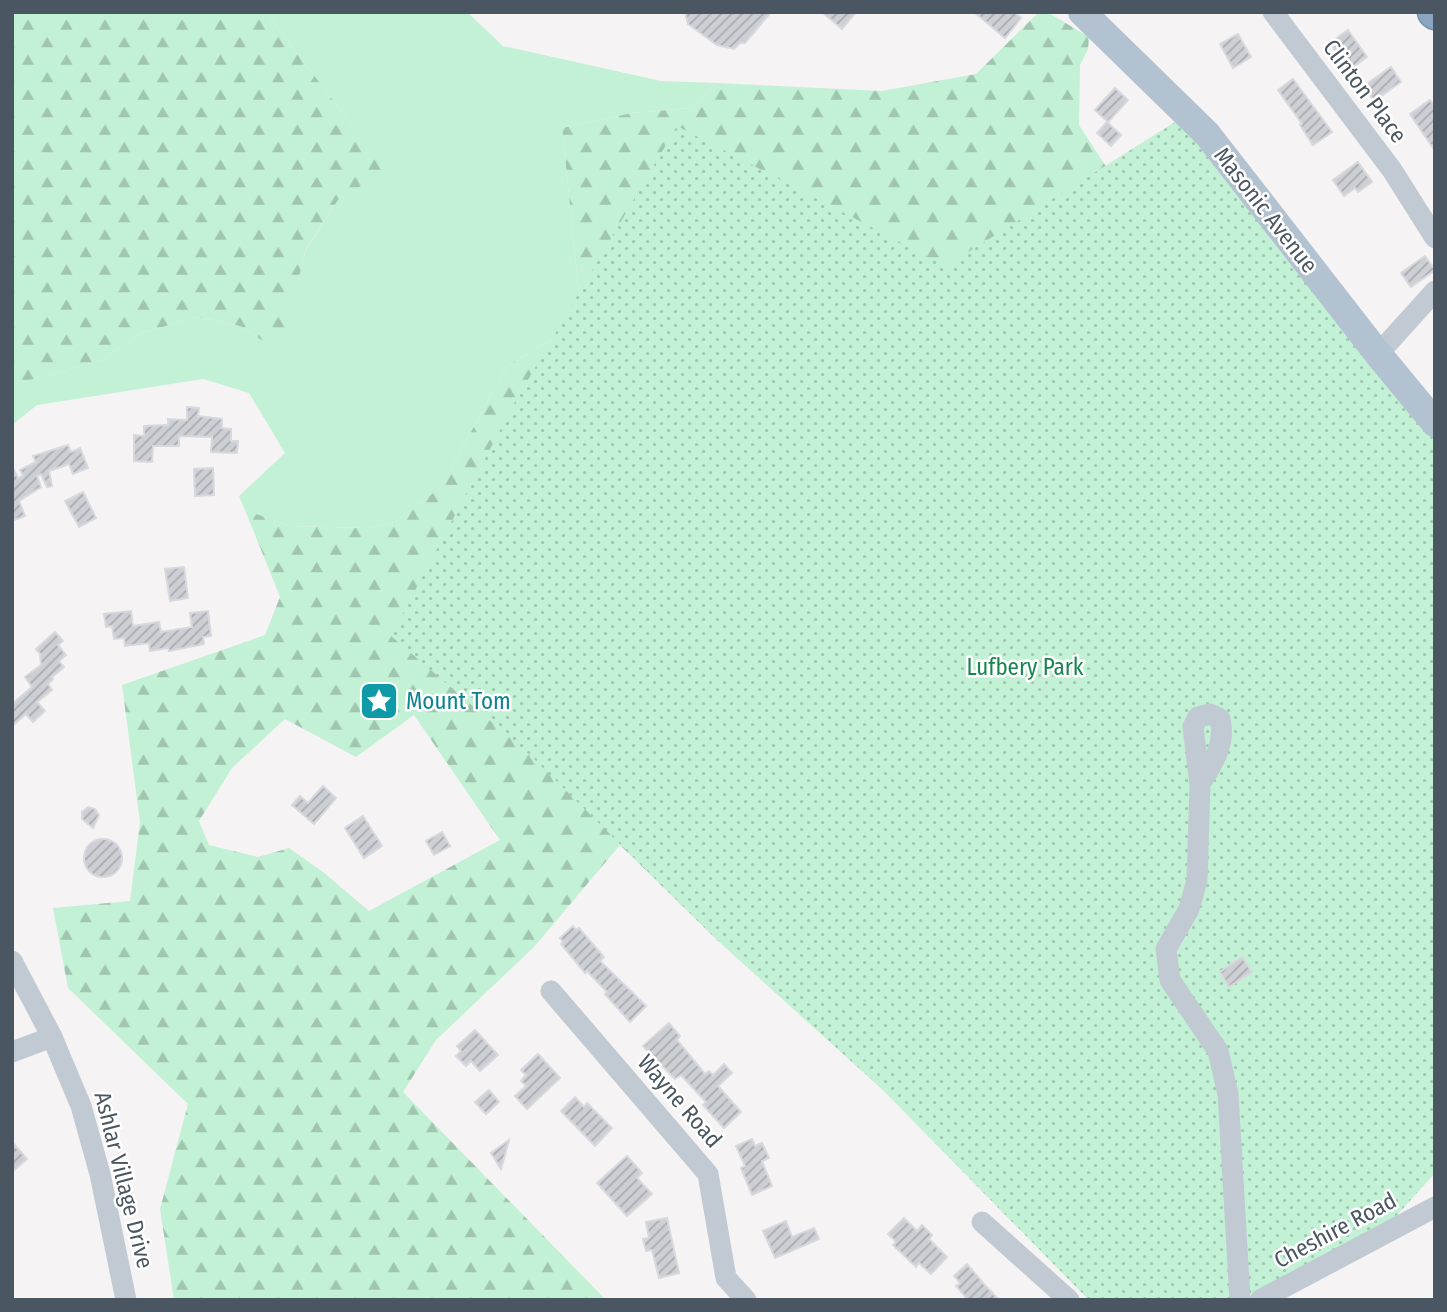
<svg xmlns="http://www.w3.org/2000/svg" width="1447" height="1312" font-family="'Fira Sans Condensed',sans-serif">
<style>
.green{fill:#c3f1d5}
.forest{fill:url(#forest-firs);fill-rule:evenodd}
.park{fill:url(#park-dots)}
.building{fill:url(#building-hatch);stroke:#d7d9de;stroke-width:2}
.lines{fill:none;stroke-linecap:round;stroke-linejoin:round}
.highway-casing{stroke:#7690ad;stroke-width:35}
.minor{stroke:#c1cad2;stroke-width:21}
.major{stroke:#b3c2d1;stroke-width:28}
.highway{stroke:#8ba5c1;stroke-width:32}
.labels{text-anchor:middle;stroke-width:5;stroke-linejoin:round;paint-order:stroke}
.street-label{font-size:23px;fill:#4a5661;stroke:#fff}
.park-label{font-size:23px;fill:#17864f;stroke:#fff}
.culture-label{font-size:23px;fill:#0d838f;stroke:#fff;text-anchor:start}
</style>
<defs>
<pattern id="forest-firs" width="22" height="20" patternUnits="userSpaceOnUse" patternTransform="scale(1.75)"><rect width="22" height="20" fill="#c3f1d5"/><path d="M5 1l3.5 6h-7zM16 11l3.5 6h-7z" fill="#a0c6b0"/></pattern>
<pattern id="park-dots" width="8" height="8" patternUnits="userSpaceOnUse" patternTransform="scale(1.75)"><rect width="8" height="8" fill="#c3f1d5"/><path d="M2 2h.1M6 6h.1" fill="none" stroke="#a0c6b0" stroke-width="1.8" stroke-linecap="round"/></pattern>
<pattern id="building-hatch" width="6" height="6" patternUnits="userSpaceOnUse" patternTransform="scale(1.75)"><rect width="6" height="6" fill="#cdcfd5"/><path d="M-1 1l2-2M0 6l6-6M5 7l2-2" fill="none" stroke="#a8abb0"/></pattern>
</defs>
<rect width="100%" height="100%" fill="#f5f3f3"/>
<!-- green -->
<polygon class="green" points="266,12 467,12 503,46 661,81 716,83 691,108 632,113 562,128 579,294 552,339 507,366 441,487 395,522 368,528 291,526 245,510 239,496 285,453 249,393 203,379 37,405 12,425 12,385 102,360 141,333 198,317 240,326 266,343 281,344 306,250 338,200 397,163 354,128"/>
<!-- forest -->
<g class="forest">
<polygon points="12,12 266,12 354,128 398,163 338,200 306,249 282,345 266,343 240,326 198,317 141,333 102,360 12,385"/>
<path d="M1039 12H1047L1089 37 1088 49 1080 65 1079 125 1105 165 1435 435V1173L1089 1300 882 1089 715 938 620 845 534 947 436 1040 403 1092 606 1300H174L160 1209 188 1104 68 988 53 908 130 901 140 822 122 685 265 635 280 597 245 510 291 526 368 528 395 522 441 487 507 366 552 339 579 294 562 128 632 113 691 108 716 83 882 91 976 74ZM414 715 500 840 369 911 323 872 289 848 258 857 209 845 199 821 232 768 285 719 356 757Z"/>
</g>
<!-- park -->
<polygon class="park" points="1175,122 1202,148 1359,351 1435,440 1435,1173 1389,1224 1259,1291 1234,1300 1089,1300 882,1089 715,938 529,754 391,636 515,402 677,126 946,266"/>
<!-- building -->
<g class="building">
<polygon points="685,12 771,12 745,43 740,43 734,49 717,45 688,24"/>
<polygon points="822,12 856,12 842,29"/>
<polygon points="974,12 1014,12 1021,18 1005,38"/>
<polygon points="1348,30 1367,57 1349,70 1330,43"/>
<polygon points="1238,34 1251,57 1233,68 1220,44"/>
<polygon points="1391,67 1401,82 1374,101 1364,86"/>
<polygon points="1293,79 1332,132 1313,145 1300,125 1302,124 1278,90"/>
<polygon points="1115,88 1128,100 1108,122 1095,110"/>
<polygon points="1430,100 1435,107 1435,151 1410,114"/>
<polygon points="1107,122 1121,135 1111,146 1097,133"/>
<polygon points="1358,162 1372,182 1358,192 1355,188 1344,196 1333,180"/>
<polygon points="1425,256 1435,270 1411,287 1401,273"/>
<polygon points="187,407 199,408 198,416 222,419 222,428 231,429 231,441 238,441 237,453 211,452 212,437 179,436 179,446 153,446 152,462 134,461 134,435 144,436 144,426 168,425 168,419 187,420"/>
<polygon points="68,445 71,452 80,448 88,468 73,474 69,464 49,471 52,486 47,487 41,474 37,476 41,487 19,501 25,516 12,521 12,466 18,478 23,476 20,470 36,462 33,456"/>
<polygon points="213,468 214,495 195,496 194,469"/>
<polygon points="83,492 96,518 79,527 65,501"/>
<polygon points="184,567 188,598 170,601 165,569"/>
<polygon points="131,611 133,626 159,622 161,632 192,627 190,613 208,611 211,636 203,637 204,644 169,651 168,648 150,651 149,643 125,646 124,638 114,639 112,626 106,627 104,614"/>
<polygon points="55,632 63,641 58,645 66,655 59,661 64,667 52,677 53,679 48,684 52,690 37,702 45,711 33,722 26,714 12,726 12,704 32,687 25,677 41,665 40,654 36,649"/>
<polygon points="323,786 336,798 314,824 292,805 300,796 308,803"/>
<polygon points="88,807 95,809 99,815 93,828 82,819 82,812"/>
<polygon points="363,816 382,846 364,858 345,828"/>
<polygon points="442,832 450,846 434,855 426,841"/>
<circle cx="103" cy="858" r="19"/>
<polygon points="573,926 576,930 579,928 604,957 600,961 646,1006 630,1022 605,994 607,992 587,971 585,973 561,944 563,942 560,938"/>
<polygon points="1242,957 1252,972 1229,987 1220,972"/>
<polygon points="669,1023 680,1036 677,1040 705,1074 709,1071 713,1075 724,1064 732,1073 718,1086 741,1112 724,1128 703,1105 706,1102 681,1075 675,1079 643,1046"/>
<polygon points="475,1030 498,1055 480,1071 471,1061 466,1066 456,1056 461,1051 457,1046"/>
<polygon points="538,1054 560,1078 527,1109 515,1096 526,1086 521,1081 526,1075 521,1070"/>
<polygon points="489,1090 499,1102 486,1114 475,1102"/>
<polygon points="575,1097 584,1107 587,1103 612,1128 595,1146 561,1111"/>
<polygon points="752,1139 755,1146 762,1143 769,1158 762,1161 772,1186 752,1195 741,1168 745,1166 736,1146"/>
<polygon points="509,1140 501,1169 491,1153"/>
<polygon points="12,1142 27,1159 12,1172"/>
<polygon points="627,1156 642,1173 637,1178 652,1194 627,1216 597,1183"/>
<polygon points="667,1218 679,1273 659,1278 652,1250 646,1251 643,1239 649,1238 646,1222"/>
<polygon points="904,1218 917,1231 922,1225 932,1235 929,1239 947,1257 931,1274 919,1263 916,1267 893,1245 896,1242 888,1234"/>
<polygon points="786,1221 792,1237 814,1228 819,1239 775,1258 763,1231"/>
<polygon points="967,1264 984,1284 999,1300 968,1300 956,1286 960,1283 954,1276"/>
</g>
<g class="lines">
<!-- highway casing -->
<g class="highway-casing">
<polyline id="highway" points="1434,12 1435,13"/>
</g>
<!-- minor -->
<g class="minor">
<polyline points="1273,12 1392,170 1435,238"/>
<polyline points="1378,354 1435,291"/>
<path d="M1200 784C1213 763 1226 744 1220 719L1210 714 1198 717 1193 727 1200 784 1197 880 1189 909 1166 949 1170 980 1218 1051 1228 1094 1240 1300"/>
<polyline points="12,961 52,1037 81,1106 100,1174 126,1300"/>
<polyline points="551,991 708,1174 726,1278 746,1300"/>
<polyline points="12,1052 52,1037"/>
<polyline points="982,1222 1069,1300"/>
<polyline points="1260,1300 1435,1207"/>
</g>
<!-- major -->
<polyline class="major" points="1082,12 1207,134 1378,354 1435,423"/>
<!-- highway -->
<use href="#highway" class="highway"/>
</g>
<!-- icons -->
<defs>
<g id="sight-square" transform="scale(2.0125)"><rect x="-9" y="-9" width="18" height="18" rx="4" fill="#0f9aa8" stroke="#fff"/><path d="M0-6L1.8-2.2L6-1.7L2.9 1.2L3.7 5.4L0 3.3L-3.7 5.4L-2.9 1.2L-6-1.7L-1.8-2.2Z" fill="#fff"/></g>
</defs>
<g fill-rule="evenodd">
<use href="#sight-square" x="379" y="701"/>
</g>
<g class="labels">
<!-- street labels -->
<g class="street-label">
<text transform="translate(1365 91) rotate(53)" y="8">Clinton Place</text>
<text transform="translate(1266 210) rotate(52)" y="8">Masonic Avenue</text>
<text transform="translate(680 1101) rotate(49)" y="8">Wayne Road</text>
<text transform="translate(124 1180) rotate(76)" y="8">Ashlar Village Drive</text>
<text transform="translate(1335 1230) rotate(-28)" y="8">Cheshire Road</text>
</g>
<!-- park labels -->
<g class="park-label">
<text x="1025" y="675">Lufbery Park</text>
</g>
<!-- culture labels -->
<g class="culture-label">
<text x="406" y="709">Mount Tom</text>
</g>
</g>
<!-- border -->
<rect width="1447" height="1312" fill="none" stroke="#4a5661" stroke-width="28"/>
</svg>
